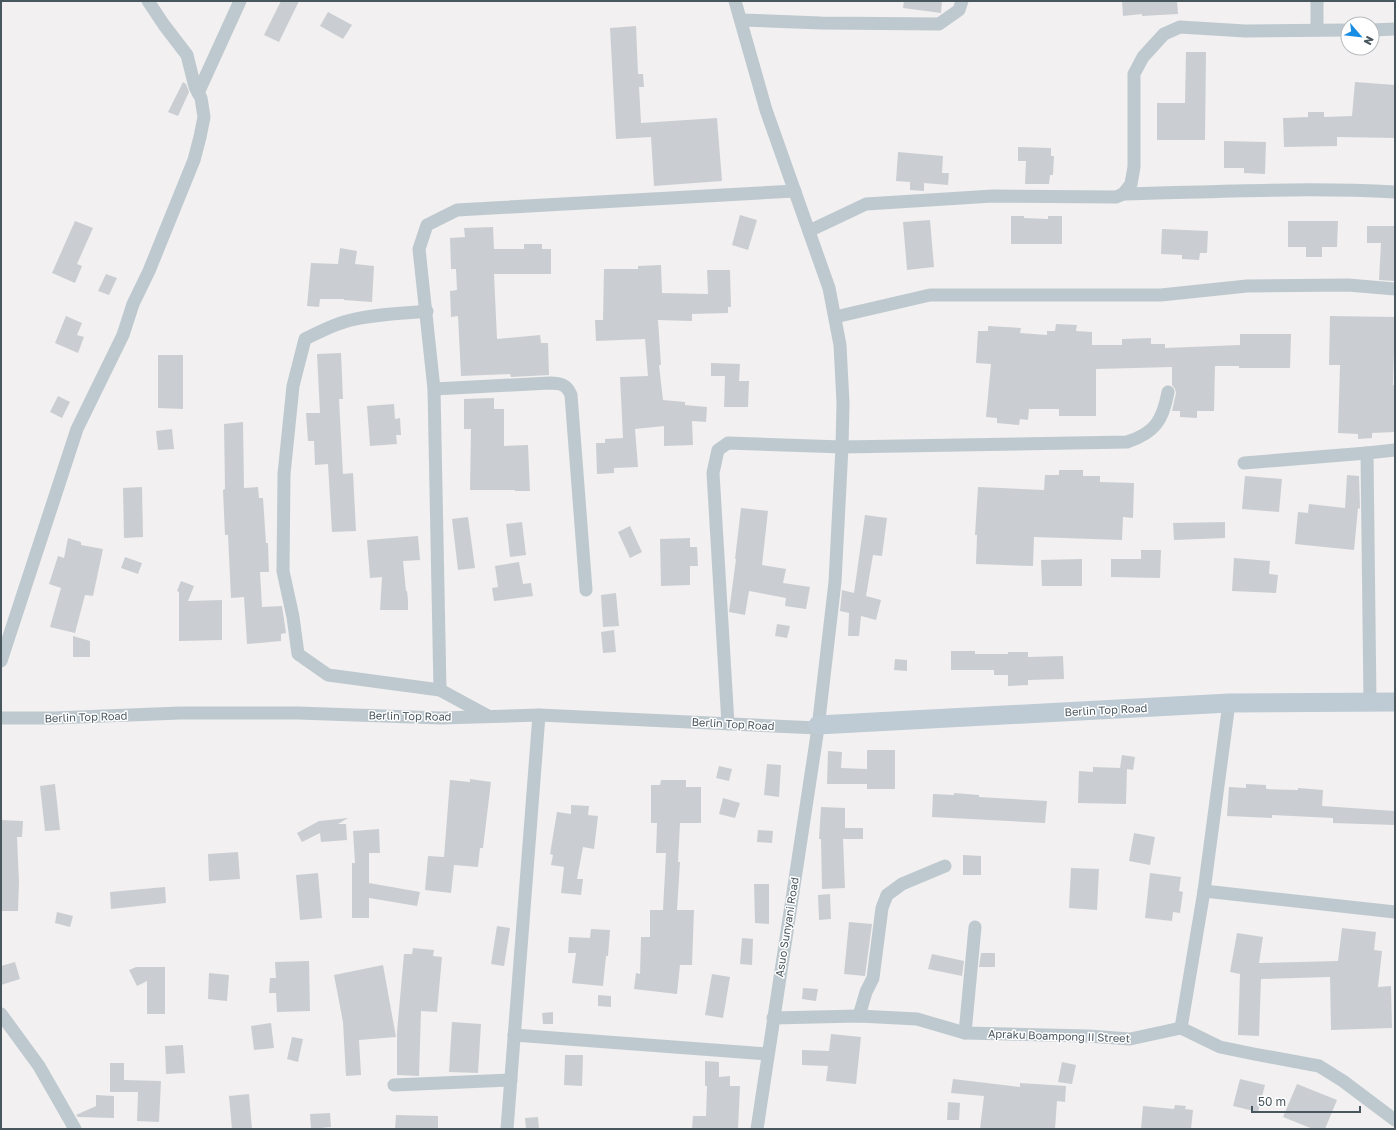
<svg xmlns="http://www.w3.org/2000/svg" width="1396" height="1130" font-family="'Golos Text',sans-serif">
<style>
.building{fill:#caced2}
.lines{fill:none;stroke-linecap:round;stroke-linejoin:round}
.street{stroke:#bec9cf;stroke-width:13}
.secondary{stroke:#becbd4;stroke-width:19}
.labels{text-anchor:middle;stroke-width:3;stroke-linejoin:round;paint-order:stroke}
.street-label{font-size:11px;fill:#48565e;stroke:#fff}
</style>
<rect width="100%" height="100%" fill="#f2f0f0"/>
<!-- building -->
<g class="building">
<polygon points="281,1 299,1 279,42 264,35"/>
<polygon points="904,1 942,1 941,13 903,8"/>
<polygon points="1122,1 1177,1 1178,14 1142,16 1142,14 1123,16"/>
<polygon points="328,12 352,25 343,39 320,26"/>
<polygon points="636,26 638,74 643,74 644,87 639,87 641,123 717,118 722,181 654,186 651,137 616,139 610,28"/>
<polygon points="1186,52 1206,52 1205,140 1157,140 1157,103 1185,103"/>
<polygon points="183,82 186,84 189,92 178,116 168,112"/>
<polygon points="1355,82 1395,85 1395,138 1337,137 1337,146 1284,147 1283,118 1308,117 1308,112 1324,112 1324,117 1352,116"/>
<polygon points="1224,141 1266,142 1265,174 1244,173 1244,168 1224,168"/>
<polygon points="1018,147 1051,148 1051,156 1054,156 1053,175 1050,175 1049,184 1025,184 1026,161 1018,161"/>
<polygon points="898,152 943,156 942,173 949,173 948,185 924,183 924,191 910,190 910,182 896,181"/>
<polygon points="740,215 757,220 748,250 732,245"/>
<polygon points="1011,216 1024,216 1024,218 1048,219 1048,216 1062,216 1062,244 1011,244"/>
<polygon points="930,220 934,267 907,270 903,222"/>
<polygon points="75,221 93,228 77,264 82,266 75,283 52,273"/>
<polygon points="1288,221 1338,221 1337,247 1322,247 1322,257 1306,257 1306,247 1288,247"/>
<polygon points="1367,226 1395,226 1394,281 1379,280 1381,243 1367,243"/>
<polygon points="493,227 494,249 524,249 524,244 542,244 542,249 551,249 551,274 494,274 497,339 540,335 541,343 548,343 549,375 511,377 510,374 461,376 458,316 451,317 450,291 457,290 456,269 451,269 450,238 465,237 464,228"/>
<polygon points="1162,229 1208,231 1207,253 1200,253 1199,260 1182,259 1182,255 1161,254"/>
<polygon points="340,248 357,251 355,264 374,266 372,302 344,300 344,299 320,299 319,307 307,306 311,263 338,264"/>
<polygon points="661,265 662,293 708,294 707,270 730,270 731,307 728,307 728,313 692,314 692,321 658,320 661,365 659,365 663,400 685,402 685,405 707,407 706,422 692,421 693,445 664,446 664,426 635,429 638,467 614,468 614,473 597,474 596,443 605,443 605,439 623,438 620,377 648,376 645,339 596,341 595,320 603,320 604,269 638,269 638,266"/>
<polygon points="106,274 117,278 109,295 98,291"/>
<polygon points="66,316 82,323 77,335 84,337 78,353 55,343"/>
<polygon points="1330,316 1395,317 1393,385 1395,385 1395,432 1372,433 1372,438 1358,439 1358,434 1338,433 1340,365 1329,365"/>
<polygon points="1056,324 1077,325 1076,331 1092,332 1092,345 1122,345 1122,339 1151,338 1151,344 1165,344 1165,348 1240,345 1240,334 1291,334 1290,368 1239,368 1239,366 1215,366 1214,411 1197,411 1197,418 1180,417 1180,411 1172,411 1176,393 1175,389 1172,385 1172,367 1096,369 1096,416 1059,416 1059,409 1029,409 1028,420 1020,419 1019,425 997,423 997,418 986,417 991,364 976,363 978,331 988,331 988,326 1021,328 1020,333 1047,335 1047,331 1055,331"/>
<polygon points="341,353 343,399 339,399 343,474 353,473 356,531 332,532 328,464 315,465 314,441 308,441 306,413 320,413 317,354"/>
<polygon points="158,355 183,355 183,409 158,408"/>
<polygon points="711,363 740,364 739,381 749,381 748,407 724,407 725,376 711,376"/>
<polygon points="58,396 70,402 62,418 50,412"/>
<polygon points="494,398 494,409 504,409 504,446 528,445 530,491 515,491 515,490 470,490 471,429 464,429 464,399"/>
<polygon points="394,404 395,419 400,418 401,435 396,435 397,444 370,446 367,406"/>
<polygon points="243,422 244,488 258,487 259,498 263,498 266,543 268,543 269,572 260,572 262,607 282,606 286,633 281,634 281,641 247,644 244,597 231,598 228,535 225,535 223,490 225,489 224,424"/>
<polygon points="172,429 174,449 158,450 156,431"/>
<polygon points="1059,470 1083,470 1083,476 1100,476 1100,482 1134,483 1133,518 1123,517 1122,540 1034,537 1033,566 976,564 977,535 975,535 978,487 1044,490 1045,475 1059,475"/>
<polygon points="1347,475 1359,476 1360,509 1358,508 1354,550 1295,544 1298,512 1308,513 1309,504 1345,508"/>
<polygon points="1245,476 1282,479 1279,512 1242,509"/>
<polygon points="142,487 143,537 124,538 123,488"/>
<polygon points="741,508 768,511 762,565 786,569 783,583 810,587 806,609 785,606 786,598 749,591 745,615 729,612 736,559 735,559"/>
<polygon points="865,515 887,518 882,556 873,555 866,596 881,600 876,620 861,616 859,636 848,636 849,613 840,611 842,590 854,593"/>
<polygon points="468,517 475,568 458,570 452,519"/>
<polygon points="522,522 526,555 510,557 506,524"/>
<polygon points="1225,522 1225,538 1174,540 1173,523"/>
<polygon points="630,526 642,552 630,558 618,532"/>
<polygon points="418,536 420,560 403,561 406,591 407,591 408,600 408,610 380,610 382,577 370,578 367,540"/>
<polygon points="68,538 81,542 81,545 103,549 93,596 85,595 75,633 50,627 61,588 49,584 58,556 64,558"/>
<polygon points="690,538 690,547 697,547 698,566 690,566 690,585 661,586 660,539"/>
<polygon points="1141,550 1161,550 1160,578 1111,577 1111,559 1141,559"/>
<polygon points="125,557 142,563 138,574 121,568"/>
<polygon points="1234,558 1270,561 1269,574 1278,575 1276,593 1232,591"/>
<polygon points="1082,559 1082,586 1042,586 1041,560"/>
<polygon points="519,562 523,584 531,583 533,596 494,601 492,588 498,587 495,566"/>
<polygon points="181,581 194,586 188,601 222,600 222,640 179,641 179,592 177,591"/>
<polygon points="616,593 619,626 603,627 601,595"/>
<polygon points="777,624 790,626 787,638 775,636"/>
<polygon points="614,630 616,652 603,653 601,632"/>
<polygon points="73,636 90,641 90,657 73,657"/>
<polygon points="951,651 975,651 975,654 1008,654 1008,652 1028,652 1028,657 1063,656 1064,679 1028,680 1028,685 1008,686 1008,675 994,675 994,670 951,670"/>
<polygon points="895,659 907,660 907,671 894,670"/>
<polygon points="867,750 895,750 895,789 867,789 867,784 827,784 828,751 842,752 841,768 867,769"/>
<polygon points="1122,755 1135,757 1133,770 1127,769 1126,804 1078,803 1079,771 1093,772 1093,767 1120,768"/>
<polygon points="767,764 781,765 779,797 764,795"/>
<polygon points="719,766 732,769 729,781 716,778"/>
<polygon points="470,779 491,782 483,848 480,848 478,867 454,865 451,893 425,890 428,856 444,857 450,780 470,782"/>
<polygon points="661,780 686,780 686,787 701,787 701,823 680,823 678,862 680,862 677,910 694,910 692,965 680,965 677,994 634,989 636,973 640,974 641,937 650,937 650,910 663,910 666,853 656,853 657,823 651,823 651,785 660,785"/>
<polygon points="55,784 60,830 45,831 40,786"/>
<polygon points="1246,784 1266,785 1266,789 1298,790 1298,788 1323,790 1322,806 1395,811 1395,825 1333,823 1333,818 1272,815 1272,818 1227,816 1229,787 1246,788"/>
<polygon points="954,793 979,795 979,797 1047,801 1045,823 932,817 933,794 954,795"/>
<polygon points="723,798 740,803 735,818 719,814"/>
<polygon points="571,805 589,806 588,815 598,816 594,849 583,847 577,879 583,879 581,895 561,893 564,867 551,865 553,855 550,854 557,812 571,814"/>
<polygon points="821,807 845,808 845,828 863,828 863,839 843,839 845,888 822,889 821,839 819,839"/>
<polygon points="348,818 338,824 346,824 347,840 321,842 320,833 302,842 297,833 319,821"/>
<polygon points="1,820 23,821 22,837 17,837 19,882 18,911 1,911"/>
<polygon points="379,829 380,853 369,853 369,883 420,892 417,906 369,898 369,918 352,918 352,863 355,863 353,831"/>
<polygon points="758,830 773,831 772,843 757,842"/>
<polygon points="1134,833 1155,837 1150,865 1129,861"/>
<polygon points="238,852 240,879 209,881 208,854"/>
<polygon points="963,855 981,856 981,875 963,875"/>
<polygon points="1071,868 1099,869 1097,910 1069,908"/>
<polygon points="318,873 322,918 300,920 296,875"/>
<polygon points="1150,873 1181,877 1179,891 1183,892 1180,913 1173,912 1172,921 1145,918"/>
<polygon points="754,884 769,884 769,924 755,923"/>
<polygon points="165,887 166,903 111,909 110,892"/>
<polygon points="830,894 831,919 819,920 818,895"/>
<polygon points="57,912 73,916 70,927 55,923"/>
<polygon points="849,922 872,924 865,976 844,974"/>
<polygon points="497,926 510,928 504,966 491,964"/>
<polygon points="1342,928 1376,932 1374,950 1382,951 1378,987 1391,986 1392,1028 1331,1030 1330,977 1261,979 1259,1036 1238,1035 1240,974 1230,972 1237,933 1263,937 1259,963 1338,961"/>
<polygon points="591,929 610,930 608,956 606,956 603,986 572,983 576,953 568,953 569,937 590,938"/>
<polygon points="742,938 753,939 752,965 740,964"/>
<polygon points="413,948 434,950 433,956 442,957 437,1012 421,1011 419,1076 397,1075 397,1032 404,954 412,954"/>
<polygon points="981,953 995,953 995,967 979,967"/>
<polygon points="932,954 964,961 962,976 928,969"/>
<polygon points="309,961 310,1011 277,1012 276,993 269,993 270,978 276,978 275,962"/>
<polygon points="15,962 20,979 1,985 1,966"/>
<polygon points="383,965 396,1037 359,1040 361,1075 346,1076 343,1022 334,975"/>
<polygon points="136,967 165,967 165,1014 147,1014 147,981 137,986 129,970"/>
<polygon points="209,973 229,975 227,1001 208,999"/>
<polygon points="712,974 730,977 723,1018 705,1015"/>
<polygon points="803,988 818,989 816,1001 802,999"/>
<polygon points="598,995 611,996 611,1007 598,1006"/>
<polygon points="553,1012 553,1024 543,1024 542,1013"/>
<polygon points="452,1022 481,1024 478,1073 449,1072"/>
<polygon points="271,1023 274,1048 254,1050 251,1026"/>
<polygon points="831,1034 861,1037 856,1084 826,1081 828,1066 802,1065 802,1050 829,1051"/>
<polygon points="292,1037 303,1039 298,1062 287,1059"/>
<polygon points="183,1045 185,1073 166,1074 165,1046"/>
<polygon points="565,1055 583,1055 582,1086 564,1085"/>
<polygon points="705,1061 719,1062 719,1077 730,1076 730,1086 740,1086 738,1129 692,1129 693,1116 706,1116 707,1086 705,1086"/>
<polygon points="1062,1062 1076,1065 1072,1084 1058,1082"/>
<polygon points="110,1063 124,1063 124,1080 161,1081 159,1122 137,1121 138,1092 110,1092"/>
<polygon points="953,1079 1020,1087 1020,1083 1066,1086 1065,1102 1057,1101 1055,1129 980,1129 984,1096 951,1093"/>
<polygon points="1240,1079 1265,1085 1258,1112 1233,1106"/>
<polygon points="1297,1084 1337,1100 1325,1129 1313,1129 1283,1117"/>
<polygon points="249,1094 252,1129 232,1129 229,1096"/>
<polygon points="96,1095 114,1096 114,1118 78,1117 76,1115 96,1106"/>
<polygon points="948,1102 960,1103 959,1120 947,1120"/>
<polygon points="1175,1105 1186,1106 1185,1109 1193,1110 1191,1129 1141,1129 1143,1106 1174,1109"/>
<polygon points="330,1113 331,1127 311,1129 310,1114"/>
<polygon points="396,1115 438,1116 438,1129 395,1129"/>
<polygon points="538,1117 539,1129 526,1129 525,1118"/>
</g>
<g class="lines">
<!-- street -->
<g class="street">
<polyline points="735,1 766,110 829,288 840,345 843,403 842,447 835,582 818,728 757,1129"/>
<polyline points="1317,1 1317,30"/>
<polyline points="741,20 821,23 939,24 959,10 962,1"/>
<polyline points="1372,30 1395,29"/>
<polyline points="198,93 240,1"/>
<path d="M1123 194C1214 192 1305 187 1395 192"/>
<polyline points="809,231 866,204 993,196 1116,197 1123,194 1131,184 1134,167 1134,74 1143,57 1164,34 1180,27 1245,31 1348,30"/>
<path d="M427 311C400 314 370 314 344 322 330 326 318 333 305 339L293 386 284 474 283 571 293 617 298 654 328 675 440 690 488 716"/>
<polyline points="835,317 930,295 1161,295 1247,286 1348,285 1395,289"/>
<path d="M434 389 550 383C561 383 567 385 571 395L586 590"/>
<polyline points="1244,463 1367,453"/>
<polyline points="1,661 77,429 123,335 133,304 149,271 194,160 200,137 204,117 201,98 195,87 187,55 164,25 148,1"/>
<polyline points="440,690 434,389 419,249 427,225 457,210 795,191"/>
<polyline points="1370,702 1367,453 1395,450"/>
<polyline points="1,718 54,718 180,713 298,713 441,718 539,715 818,728"/>
<path d="M728 724 713 473 718 450 728 443 842 447 1127 442C1155 433 1163 420 1168 392"/>
<polyline points="1204,891 1395,912"/>
<polyline points="1,1014 39,1066 75,1129"/>
<polyline points="859,1016 866,992 873,978 882,908 887,895 902,884 945,866"/>
<polyline points="773,1018 859,1016 917,1019 965,1033 1088,1036 1130,1039 1181,1028 1220,1047 1254,1054 1319,1066 1343,1081 1395,1120"/>
<polyline points="1181,1028 1204,891 1229,703"/>
<polyline points="965,1033 975,927"/>
<polyline points="514,1035 768,1054"/>
<polyline points="394,1085 511,1080"/>
<polyline points="507,1129 539,715"/>
</g>
<!-- secondary -->
<polyline class="secondary" points="818,725 1229,703 1395,702"/>
</g>
<g class="labels">
<!-- street labels -->
<g class="street-label">
<text transform="translate(1106 710) rotate(-3)" y="4">Berlin Top Road</text>
<text transform="translate(410 716) rotate(1)" y="4">Berlin Top Road</text>
<text transform="translate(86 717) rotate(-2)" y="4">Berlin Top Road</text>
<text transform="translate(733 724) rotate(3)" y="4">Berlin Top Road</text>
<text transform="translate(787 927) rotate(-81)" y="4">Asuo Sunyani Road</text>
<text transform="translate(1059 1036) rotate(2)" y="4">Apraku Boampong II Street</text>
</g>
</g>
<!-- border -->
<rect width="1396" height="1130" fill="none" stroke="#48565e" stroke-width="4"/>
<!-- north arrow -->
<g transform="translate(1360 36) rotate(118)"><circle r="19" fill="#ffffff" stroke="#b6bbbf"/>
<path d="M0-3L7 15L0 10L-7 15Z" fill="#188de4"/>
<text y="-6" font-size="11" font-weight="bold" text-anchor="middle" fill="#48565e">N</text>
</g>
<!-- scale -->
<path d="M1252 1106v6h108v-6" fill="none" stroke="#48565e" stroke-width="2"/>
<text x="1258" y="1106" font-size="12" fill="#48565e" stroke="#ffffff" stroke-width="3" paint-order="stroke">50 m</text>
</svg>
